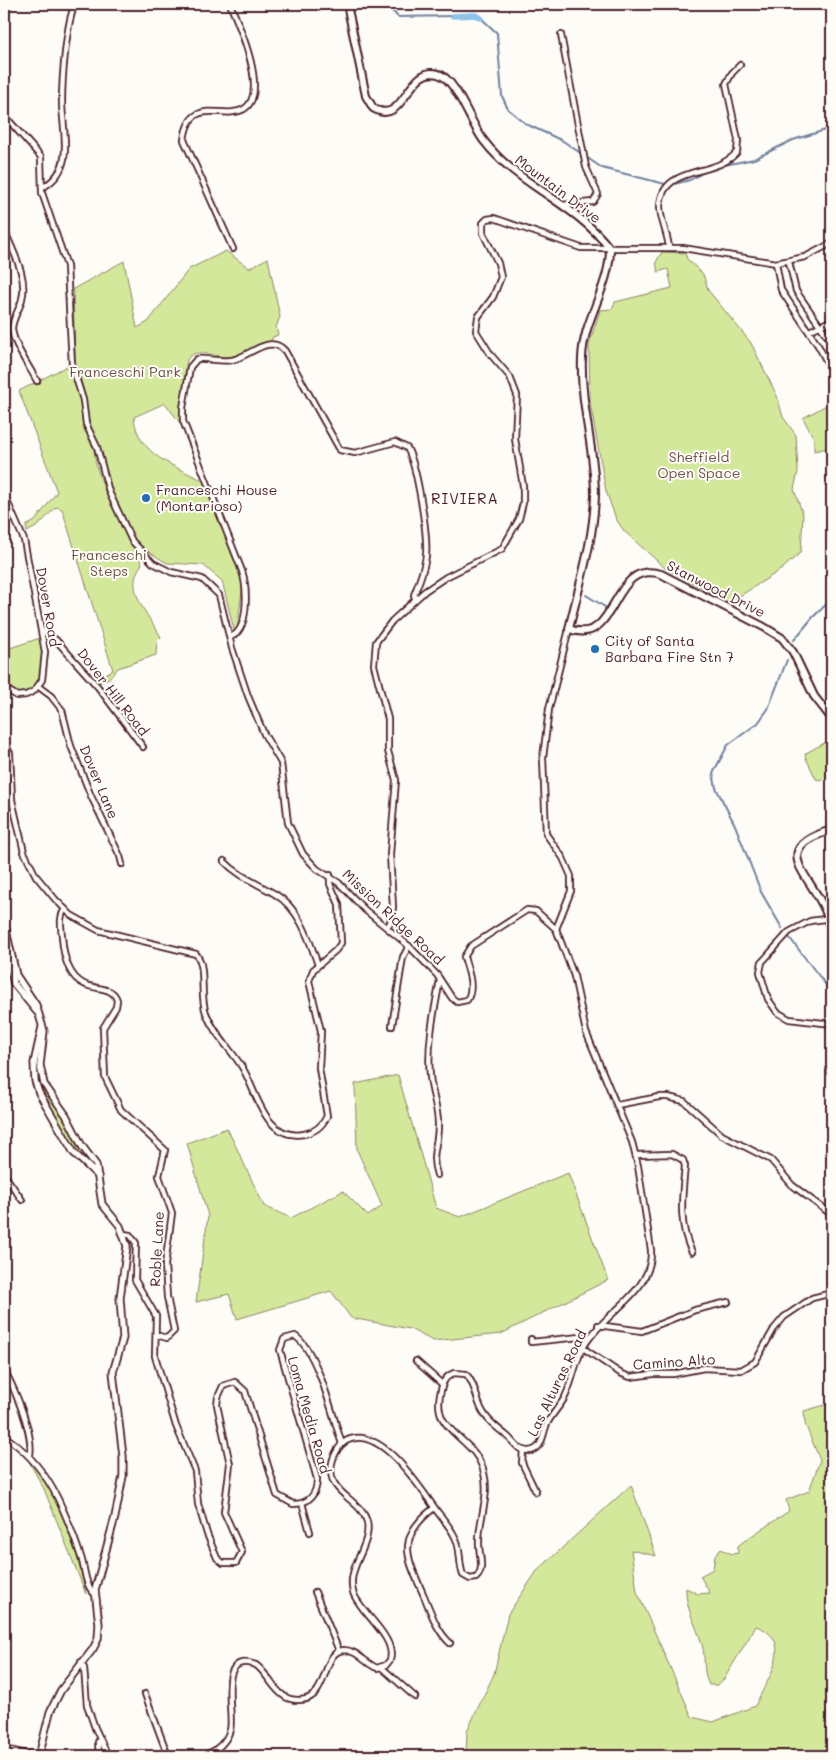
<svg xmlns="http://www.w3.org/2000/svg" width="836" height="1760" font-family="Mali,sans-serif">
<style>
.green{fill:#d4e89c;stroke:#8f8464}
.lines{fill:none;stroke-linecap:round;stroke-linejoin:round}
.stream{stroke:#71819d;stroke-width:2}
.canal{stroke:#8bc3e9;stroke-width:5.5}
.minor-casing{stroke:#4a1f2b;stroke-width:8}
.tertiary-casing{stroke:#4a1f2b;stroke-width:9}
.secondary-casing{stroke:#4a1f2b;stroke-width:10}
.minor{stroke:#fdfcf7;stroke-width:4.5}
.tertiary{stroke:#fdfcf7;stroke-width:5.5}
.secondary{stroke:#fdfcf7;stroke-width:6}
.poi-dot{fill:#1f6fb2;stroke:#fdfcf7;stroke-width:2}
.labels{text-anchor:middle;stroke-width:4;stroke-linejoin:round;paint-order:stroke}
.street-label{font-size:14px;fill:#4a1f2b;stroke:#fdfcf7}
.park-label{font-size:14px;fill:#6c5147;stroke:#fdfcf7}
.poi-label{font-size:14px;fill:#4a1f2b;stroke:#fdfcf7;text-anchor:start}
.neighbourhood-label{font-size:15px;letter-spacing:1px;fill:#4a1f2b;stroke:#fdfcf7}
</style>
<rect width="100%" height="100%" fill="#fdfcf7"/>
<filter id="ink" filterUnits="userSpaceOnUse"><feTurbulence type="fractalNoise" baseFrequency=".02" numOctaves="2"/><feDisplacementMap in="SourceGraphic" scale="10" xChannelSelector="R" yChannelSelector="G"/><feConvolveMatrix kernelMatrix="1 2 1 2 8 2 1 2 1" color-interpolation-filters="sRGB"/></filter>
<g filter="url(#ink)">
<!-- green -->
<g class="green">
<path d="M226 251 249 268 268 258 280 317 276 327 278 335 273 337 271 341C256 343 241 357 227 357 214 357 195 346 187 360L180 409 184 428 165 403 134 417C137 455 175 466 204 481L243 583 236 638 222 581 203 565 167 563 139 546 134 538 110 487 99 444 88 419 86 398 75 360 73 289 124 261 137 328 148 322 189 269Z"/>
<polygon points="662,252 685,253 687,259 703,274 708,290 751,343 777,396 783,417 796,435 798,472 794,489 803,515 801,552 782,569 729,603 665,568 624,531 616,519 606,491 590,402 589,345 600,310 612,309 615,302 672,288 668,269 658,272 656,262"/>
<path d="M69 365 80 398 83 427 94 449 96 465 105 491 142 564C122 589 149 615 161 637L157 641 156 655 118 668 109 678 99 683 95 679 113 670 62 509 56 507 38 526 27 532 26 526 35 521 57 492 19 391Z"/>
<polygon points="832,402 832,447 814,451 814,439 803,418"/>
<path d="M40 638C42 656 45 681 28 693L19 695 4 686V650Z"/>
<polygon points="828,741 832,743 832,774 820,780 816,779 805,756 806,753"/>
<polygon points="43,1037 38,1063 41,1083 65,1120 77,1146 93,1166 73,1149 60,1122 40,1091 35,1067"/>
<polygon points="398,1075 436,1208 460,1217 568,1173 608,1280 501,1334 433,1341 410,1329 351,1318 331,1291 237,1319 229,1294 196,1302 208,1216 187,1143 227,1128 264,1206 291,1218 343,1191 368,1216 382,1206 357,1150 355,1084"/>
<path d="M832 1403V1756H466L467 1731 494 1674 508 1614 537 1571 631 1485 656 1556 631 1550 637 1592 692 1717 713 1722 755 1706C767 1679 797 1641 756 1626L724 1679 717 1685H709C702 1671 706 1658 702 1644 696 1624 685 1608 686 1588L698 1594 710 1593 700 1576 713 1569 715 1556 721 1549 732 1554 738 1553V1546L744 1541 789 1511 786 1500 809 1491 820 1460 805 1424 804 1411Z"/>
<path d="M26 1456C57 1491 77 1548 86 1594L44 1489Z"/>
</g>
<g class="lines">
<!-- stream -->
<g class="stream">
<polyline points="386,4 398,17 453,16"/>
<polyline points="481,18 497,33 502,96 508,109 526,124 563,141 602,168 669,185"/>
<polyline points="720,166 754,159 793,140 832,128"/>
<polyline points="674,184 690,180 708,170"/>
<polyline points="586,595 605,607 605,610"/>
<polyline points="794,640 813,617 832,599"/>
<polyline points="782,928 761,892 735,825 716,788 713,773 728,745 758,723 768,709 787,660"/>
<polyline points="789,937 829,989 832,990"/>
</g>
<!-- canal -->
<polyline class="canal" points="453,16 475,15 481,18"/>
<!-- minor casing -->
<g class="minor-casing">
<g id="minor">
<path d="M230 4C238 23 270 93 244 109 223 121 190 94 184 140L233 249"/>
<polyline points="561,35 586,167 598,194 593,202 562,205"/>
<path d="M4 115 41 157 42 193 67 266 72 365 83 400 86 424 97 447 109 492 132 541 153 563 171 572 202 579 219 595 232 648 248 696 264 734 281 763 288 823 303 854 317 869 339 883 365 910 409 946 437 975 452 998 457 1002 467 1000C475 988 468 970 464 957L471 946 527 910 536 911 556 929"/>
<path d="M42 186H45C76 167 62 131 62 102 62 79 66 24 75 4"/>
<path d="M4 229C12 250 28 276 22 299 20 309 12 319 12 329 14 346 29 366 37 381"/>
<path d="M669 248C668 234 660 220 660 206 662 164 716 178 737 152L738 140 726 84 732 73 740 65"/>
<polyline points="789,262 796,291 832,343"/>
<polyline points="776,263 781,290 819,347 832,372"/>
<polyline points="809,331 832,320"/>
<polyline points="4,494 24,540 45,652 42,680 34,691 26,695 17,696 4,688"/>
<polyline points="43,631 56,640 98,687 143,747"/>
<path d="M230 637C250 631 247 587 242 571L183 421V408L190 367 197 359C208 358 221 362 232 360 249 357 269 333 285 351L340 450 355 453 395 442 407 448C417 465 428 535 426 555 425 568 419 582 414 595L415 598"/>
<polyline points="39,687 51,696 62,710 71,746 91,796 120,856 122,864"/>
<path d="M4 743 10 753 12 800 24 852 36 876 55 899 71 915 98 930 196 954C207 966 199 995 206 1013 214 1034 230 1048 242 1067 257 1091 264 1141 304 1134 315 1132 323 1125 327 1116L319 1068 321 1031 309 981 313 970 336 950 341 943 339 904 330 884V875"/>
<path d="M224 861C238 876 257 883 275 894 300 909 309 939 318 965"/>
<path d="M65 909C59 917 61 926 62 936 63 952 67 976 84 984 95 990 113 986 117 1000L116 1007 103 1028 105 1077 121 1110 165 1150 159 1176 172 1213 165 1265 167 1297 174 1331 167 1338 156 1335"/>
<polyline points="832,918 810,921 789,932 762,962 760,972 768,999 777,1012 789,1019 832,1024"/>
<polyline points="387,927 390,923 393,907 390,854 396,780 388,751 388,719 374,665 376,642 392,621 425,591 446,577 502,549 519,519 523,503 523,486 515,439 517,395 510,377 491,355 476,331 478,317 493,297 501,277 498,263 483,233 483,223 487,219 494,218 581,248 683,248 776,263 805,257 832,243"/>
<polyline points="556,929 571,891 571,876 563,858 546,834 543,758 549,709 569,629"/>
<polyline points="392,1026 403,957 409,946"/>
<polyline points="617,1105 659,1097 668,1097 684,1101 722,1135 771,1160 792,1185 832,1215"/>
<path d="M636 1155 672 1154 683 1160 685 1166C682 1196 678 1225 692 1252"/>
<polyline points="4,1174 22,1200"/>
<path d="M437 1175C430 1154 438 1146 438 1126 439 1110 431 1092 430 1076 427 1044 434 1012 440 980"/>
<path d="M124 1234 130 1235 136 1243 135 1280 156 1316 155 1356 176 1426 195 1471 198 1504 207 1534 217 1558 223 1563H236L242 1552 224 1512 230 1464 217 1405 218 1397 223 1386 235 1382 245 1391 277 1495 293 1504C308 1504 317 1495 317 1479L280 1350 284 1339 295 1336C318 1351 333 1418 342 1444"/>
<polyline points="598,1325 642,1331 695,1310 728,1302"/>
<polyline points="531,1339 531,1342 590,1336"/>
<polyline points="583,1348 620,1373 630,1377 653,1374 673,1374 704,1368 741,1370 755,1362 774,1329 784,1317 812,1298 832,1293"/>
<polyline points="416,1361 442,1384"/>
<path d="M4 1369C14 1388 34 1433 30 1455"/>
<path d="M4 1436C48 1464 65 1510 81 1557 85 1569 85 1586 94 1593"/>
<polyline points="523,1450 522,1463 536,1492"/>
<polyline points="302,1503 310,1532"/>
<path d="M434 1508C395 1538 407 1557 424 1596 431 1612 436 1630 450 1643"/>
<polyline points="315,1592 339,1651"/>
<polyline points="81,1662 84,1668 87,1705 95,1728 108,1756"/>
<polyline points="381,1667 415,1697"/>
<polyline points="145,1694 168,1756"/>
<polyline points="99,1756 98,1742 100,1739"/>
<path d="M203 1756C216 1751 226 1743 230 1730 235 1713 215 1650 256 1665 267 1673 272 1688 284 1696 288 1699 294 1700 299 1700 331 1700 320 1651 344 1650 357 1650 366 1664 377 1668L386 1665 390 1660C397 1637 359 1612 353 1592 346 1567 372 1546 367 1522 361 1497 322 1494 333 1459 336 1452 339 1445 346 1441 379 1423 419 1486 434 1507 440 1516 449 1525 454 1535 462 1548 458 1562 463 1575L470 1579 476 1578C486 1568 478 1554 479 1541 479 1518 490 1496 484 1473 476 1435 429 1434 441 1390 443 1381 446 1376 454 1373L466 1374C476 1384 476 1401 483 1412 489 1423 498 1428 507 1436 514 1442 518 1451 528 1451 544 1451 542 1432 548 1422 553 1413 560 1406 565 1397 572 1383 574 1368 580 1354 598 1313 653 1296 651 1250L638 1166 632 1142 586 1032 574 976 556 929"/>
</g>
</g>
<!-- tertiary casing -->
<g class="tertiary-casing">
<g id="tertiary">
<polyline points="4,921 16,975 36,1005 44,1031 40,1065 44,1084 66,1115 82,1146 96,1165 102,1204 120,1226 127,1246 120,1298 123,1338 113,1372 123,1456 123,1476 115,1517 95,1590 99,1624 98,1639 93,1649 61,1690 50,1712 39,1756"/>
<polyline points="4,946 14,984 37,1012"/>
<polyline points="42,1027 34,1063 35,1081 39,1093 74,1153 98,1176"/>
<polyline points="4,1749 33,1756"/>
</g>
</g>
<!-- secondary casing -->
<g class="secondary-casing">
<g id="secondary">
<path d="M347 4 366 96 373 108C405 128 407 65 438 74 456 78 471 125 484 141 518 186 576 203 610 249 610 287 583 320 582 358 580 405 595 449 595 495 594 540 579 585 569 629 620 647 609 559 661 574L764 627 782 638 793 652 814 696 832 719"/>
<path d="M832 830C768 848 809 873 825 910 832 925 830 940 832 956"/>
</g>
</g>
<!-- minor -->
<use href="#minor" class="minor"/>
<!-- tertiary -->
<use href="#tertiary" class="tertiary"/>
<!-- secondary -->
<use href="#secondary" class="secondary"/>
</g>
</g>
<!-- markers -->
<g class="poi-dot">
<circle cx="146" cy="498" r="5"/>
<circle cx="595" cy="649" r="5"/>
</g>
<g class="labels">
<!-- street labels -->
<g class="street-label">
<text transform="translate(558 189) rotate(37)" y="5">Mountain Drive</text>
<text transform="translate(716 589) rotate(27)" y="5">Stanwood Drive</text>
<text transform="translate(48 607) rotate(80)" y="5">Dover Road</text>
<text transform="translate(113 692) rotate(52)" y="5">Dover Hill Road</text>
<text transform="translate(99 782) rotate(67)" y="5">Dover Lane</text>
<text transform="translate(393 917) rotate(43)" y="5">Mission Ridge Road</text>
<text transform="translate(157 1249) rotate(-87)" y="5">Roble Lane</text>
<text transform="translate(674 1362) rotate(-4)" y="5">Camino Alto</text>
<text transform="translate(557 1383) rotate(-64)" y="5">Las Alturas Road</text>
<text transform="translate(309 1415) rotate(74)" y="5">Loma Media Road</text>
</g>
<!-- park labels -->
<g class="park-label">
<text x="125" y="377">Franceschi Park</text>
<text x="699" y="462">Sheffield<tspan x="699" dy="16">Open Space</tspan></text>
<text x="109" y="560">Franceschi<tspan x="109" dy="16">Steps</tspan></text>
</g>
<!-- poi labels -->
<g class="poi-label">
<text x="156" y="495">Franceschi House<tspan x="156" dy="16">(Montarioso)</tspan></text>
<text x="605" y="646">City of Santa<tspan x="605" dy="16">Barbara Fire Stn 7</tspan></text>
</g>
<!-- neighbourhood labels -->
<g class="neighbourhood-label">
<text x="465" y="504">RIVIERA</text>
</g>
</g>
<!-- margin -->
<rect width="836" height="1760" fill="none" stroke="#fdfcf7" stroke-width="20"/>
<rect x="10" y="10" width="816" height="1740" fill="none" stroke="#4a1f2b" stroke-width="2" filter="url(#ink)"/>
</svg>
